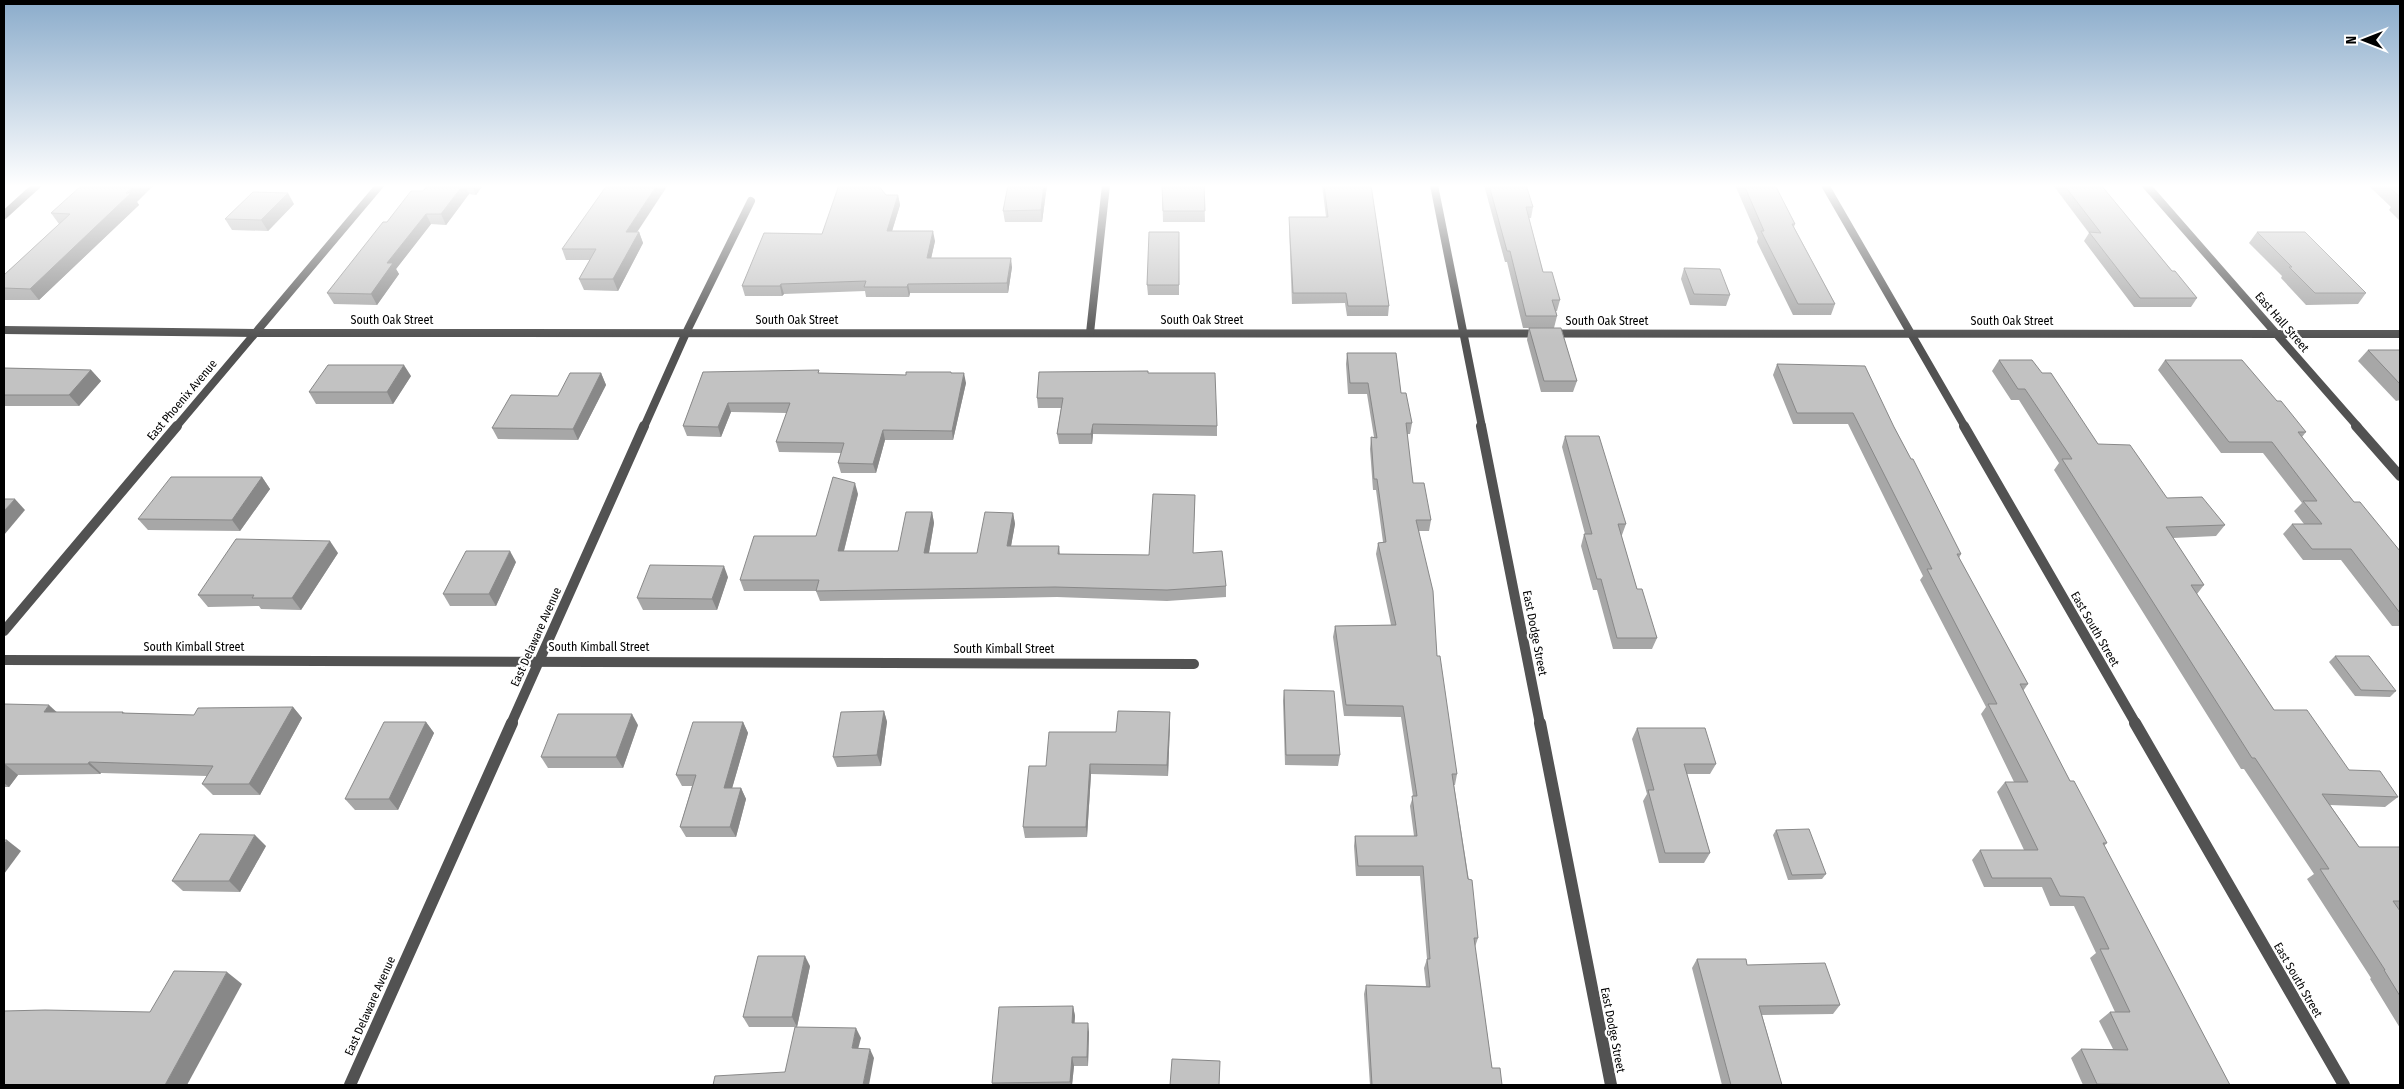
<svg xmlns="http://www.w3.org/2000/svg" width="2404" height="1089" font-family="'Fira Sans Condensed',sans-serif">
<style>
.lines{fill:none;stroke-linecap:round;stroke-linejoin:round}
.street-far2{stroke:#525252;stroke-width:8}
.street-far1{stroke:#525252;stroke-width:10}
.street{stroke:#525252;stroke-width:12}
.wall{fill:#a7a7a7}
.shaded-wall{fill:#888}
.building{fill:#c2c2c2;stroke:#888}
.labels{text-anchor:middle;stroke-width:4.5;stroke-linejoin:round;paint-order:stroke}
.street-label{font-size:12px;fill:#000;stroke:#fff}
</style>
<rect width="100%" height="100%" fill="#fff"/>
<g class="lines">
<!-- street-far2 -->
<g class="street-far2">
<polyline points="1434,185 1482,427"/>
<polyline points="1825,185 1965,427"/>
<polyline points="2146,185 2358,427"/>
<polyline points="4,215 37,185"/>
<polyline points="4,330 255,333 2400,334"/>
<polyline points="1090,333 1106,185"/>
<polyline points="176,427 380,185"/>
<polyline points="644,427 686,333 751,201"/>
</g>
<!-- street-far1 -->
<g class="street-far1">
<polyline points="1481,426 1540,724"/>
<polyline points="1964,426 2136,724"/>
<polyline points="2356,426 2400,476"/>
<polyline points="4,631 177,426"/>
<polyline points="4,660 1194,664"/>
<polyline points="511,724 644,426"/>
</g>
<!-- street -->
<g class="street">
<polyline points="1540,723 1611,1085"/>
<polyline points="2135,723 2344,1085"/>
<polyline points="350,1085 512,723"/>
</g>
</g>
<!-- wall -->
<g class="wall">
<polygon points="428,185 483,185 476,195 469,194 446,225 431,224 396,269 399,274 377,305 334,304 327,293 387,222 423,191"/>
<polygon points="1008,185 1047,185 1042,222 1005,222 1003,211"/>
<polygon points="1162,185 1204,185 1205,222 1163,222"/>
<polygon points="1322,185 1371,185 1389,306 1388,316 1347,316 1345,303 1292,304 1289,227 1289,217 1326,217"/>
<polygon points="1484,185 1526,185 1533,207 1531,218 1529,218 1543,272 1560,300 1557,311 1556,311 1557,316 1554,328 1523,328 1507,262 1505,262"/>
<polygon points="1735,185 1775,185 1795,224 1794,227 1835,304 1831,315 1793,315 1757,242 1758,238"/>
<polygon points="2053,185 2101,185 2172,271 2197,298 2191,307 2134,307 2084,241 2089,233"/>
<polygon points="2368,185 2400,185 2400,221 2389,210 2391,207"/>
<polygon points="886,195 898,195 900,205 892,231 935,241 931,258 1012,267 1008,293 910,293 909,297 866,297 865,291 784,294 782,296 745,296 742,286 822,234"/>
<polygon points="137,202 139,205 39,300 4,300 4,275 59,224 51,213"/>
<polygon points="294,204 268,231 232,230 225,219"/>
<polygon points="637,232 639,232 643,243 618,291 584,290 579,279 590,260 566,260 562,249"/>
<polygon points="1179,232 1179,295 1148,295 1147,285"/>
<polygon points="2257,232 2366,293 2358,304 2306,305 2281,278 2282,276 2249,243"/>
<polygon points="1684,268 1730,295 1726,306 1690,305 1681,279"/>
<polygon points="1529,328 1577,381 1573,392 1541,392 1527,340"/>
<polygon points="2368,350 2400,350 2400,400 2396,401 2358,361"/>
<polygon points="1347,353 1401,393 1412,423 1410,434 1407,434 1413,483 1431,520 1429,531 1419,531 1437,656 1457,774 1455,785 1454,785 1478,938 1475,947 1492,1068 1502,1085 1370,1085 1364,994 1366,985 1426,986 1424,968 1427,959 1420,876 1356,876 1354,846 1355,836 1414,836 1410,806 1413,796 1401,717 1344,716 1333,637 1335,626 1391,625 1376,554 1378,543 1383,542 1376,490 1373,490 1370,449 1371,437 1374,437 1367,394 1348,394 1346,364"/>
<polygon points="1999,360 2042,373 2098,444 2167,498 2225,525 2216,536 2173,538 2204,585 2197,594 2274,710 2349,770 2398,797 2385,807 2330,805 2359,847 2400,847 2400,1028 2370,979 2371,978 2307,879 2314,874 2244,769 2241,769 2054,470 2059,463 2019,400 2011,400 1992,371"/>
<polygon points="2165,360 2277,401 2306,432 2302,437 2354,502 2400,551 2400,626 2392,626 2341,560 2303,560 2283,534 2292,524 2304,524 2294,511 2302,503 2263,453 2221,453 2158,370"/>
<polygon points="1777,364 1894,427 1961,554 1959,558 2028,684 2023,691 2070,781 2107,843 2104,846 2230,1085 2083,1085 2071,1058 2081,1049 2113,1049 2099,1021 2110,1012 2115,1012 2090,958 2096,953 2074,906 2050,906 2042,887 1984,887 1972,860 1980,850 2024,850 1997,792 2005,782 2014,782 1981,714 1986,707 1920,580 1923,576 1848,424 1793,424 1773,375"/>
<polygon points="4,368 91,370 101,381 79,406 4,406"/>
<polygon points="703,372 906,375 952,373 966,383 953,440 885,440 876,473 841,473 838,463 841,453 779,452 776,442 787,413 731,412 721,437 687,436 683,426"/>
<polygon points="601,373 606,385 578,440 498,439 492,428 558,396"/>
<polygon points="1148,373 1217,426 1217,436 1093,434 1092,444 1059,444 1057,434 1061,408 1038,408 1037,398"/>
<polygon points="411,376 393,404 316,404 309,392"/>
<polygon points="1565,436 1626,524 1622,535 1621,535 1637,589 1657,638 1652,649 1613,649 1597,590 1593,590 1581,546 1584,534 1585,534 1562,447"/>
<polygon points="262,477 270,489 240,531 148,530 138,519"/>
<polygon points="858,494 844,551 898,551 932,512 934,523 929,553 977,553 1013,513 1015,524 1011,546 1059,546 1060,554 1149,555 1195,495 1193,553 1226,586 1226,597 1167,601 1057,597 820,601 816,591 744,591 740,580 816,536"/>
<polygon points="338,553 301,610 261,609 259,606 208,607 198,595"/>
<polygon points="516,562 496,606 450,606 443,594"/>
<polygon points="728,577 717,610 643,610 637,598"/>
<polygon points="2335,656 2396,691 2390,697 2355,696 2329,662"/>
<polygon points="1284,690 1340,755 1338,766 1285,765 1283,701"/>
<polygon points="4,704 57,712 123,712 125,713 194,715 293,707 302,718 260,795 213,795 202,784 207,776 101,773 100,774 18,775 9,787 4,787"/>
<polygon points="884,711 887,722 881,766 837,767 833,757"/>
<polygon points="1170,712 1170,723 1168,776 1091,774 1087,837 1025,838 1023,827 1046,766 1116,732"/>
<polygon points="426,722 434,733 398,810 355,810 345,799"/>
<polygon points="743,722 748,733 732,788 741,788 746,799 736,837 686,837 680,827 692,786 682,786 676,775"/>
<polygon points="638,725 623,768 548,768 541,757"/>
<polygon points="1637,728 1716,764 1710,774 1687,774 1710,853 1704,863 1659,863 1643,801 1647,794 1632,739"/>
<polygon points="1776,830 1826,874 1822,879 1788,880 1773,835"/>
<polygon points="266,846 240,892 183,891 172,881"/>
<polygon points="1697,959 1840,1005 1833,1014 1762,1015 1782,1085 1722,1085 1692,968"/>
<polygon points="810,966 797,1027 749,1027 743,1017"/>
<polygon points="1073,1006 1075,1016 1074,1023 1089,1032 1088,1066 1074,1066 1072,1085 992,1085 992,1083"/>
</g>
<!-- shaded-wall -->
<g class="shaded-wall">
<polygon points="135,185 154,185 137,202 139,205 39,300 30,289"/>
<polygon points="463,185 465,185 469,194 446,225 441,214"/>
<polygon points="472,185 483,185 476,195"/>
<polygon points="657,185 668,185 630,243 626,232"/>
<polygon points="1044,185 1047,185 1042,222 1041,210"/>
<polygon points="288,193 294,204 268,231 261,220"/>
<polygon points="898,195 900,205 889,241 887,231"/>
<polygon points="426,214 431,224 396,269 399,274 377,305 371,294 387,263"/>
<polygon points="933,231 935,241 929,268 927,258"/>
<polygon points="639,232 643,243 618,291 613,279"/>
<polygon points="1011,258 1012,267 1008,293 1007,283"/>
<polygon points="781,284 784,294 782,296 780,286"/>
<polygon points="908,284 910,293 909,297 907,287"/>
<polygon points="404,365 411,376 393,404 387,392"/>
<polygon points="91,370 101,381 79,406 69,395"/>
<polygon points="601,373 606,385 578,440 573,429"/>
<polygon points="964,373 966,383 953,440 952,431"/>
<polygon points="728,403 731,412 721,437 718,427"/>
<polygon points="1093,424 1093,434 1092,444 1091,434"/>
<polygon points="883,430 885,440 876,473 873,464"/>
<polygon points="262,477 270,489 240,531 232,520"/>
<polygon points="855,483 858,494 841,562 838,551"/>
<polygon points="15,499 25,510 4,535 4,511"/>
<polygon points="932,512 934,523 927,564 924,553"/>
<polygon points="1013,513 1015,524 1009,557 1007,546"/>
<polygon points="330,541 338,553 301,610 292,598"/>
<polygon points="510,551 516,562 496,606 489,594"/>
<polygon points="724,566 728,577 717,610 712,599"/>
<polygon points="49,705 61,716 44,712"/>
<polygon points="293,707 302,718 260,795 249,784"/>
<polygon points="884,711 887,722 881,766 877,755"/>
<polygon points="1170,712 1170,723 1168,776 1167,765"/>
<polygon points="632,714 638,725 623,768 616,757"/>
<polygon points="426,722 434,733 398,810 389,799"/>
<polygon points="743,722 748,733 729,799 724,788"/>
<polygon points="89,762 101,773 100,774 88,764"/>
<polygon points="5,764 18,775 9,787 4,783 4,765"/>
<polygon points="1090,764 1091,774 1087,837 1086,827"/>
<polygon points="741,788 746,799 736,837 730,827"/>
<polygon points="255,835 266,846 240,892 229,881"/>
<polygon points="7,840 21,851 4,874 4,845"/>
<polygon points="805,956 810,966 797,1027 792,1017"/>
<polygon points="227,972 242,984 187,1085 165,1085"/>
<polygon points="1073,1006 1075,1016 1074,1032 1072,1023"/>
<polygon points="1088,1023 1089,1032 1088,1066 1087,1057"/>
<polygon points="856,1028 861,1038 856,1057 852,1048"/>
<polygon points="870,1049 874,1058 869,1085 863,1085"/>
<polygon points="1072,1057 1074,1066 1072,1085 1071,1085 1070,1082"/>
</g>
<!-- building -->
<g class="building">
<polygon points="82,185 135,185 126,193 131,193 30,289 4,288 4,275 70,214 51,213"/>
<polygon points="428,185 463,185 441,214 426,214 387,263 393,263 371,294 327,293 383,222 387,222 411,191 423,191"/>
<polygon points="607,185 657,185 626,232 639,232 613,279 579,279 596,249 562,249"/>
<polygon points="839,185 878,185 886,195 898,195 887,231 933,231 927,258 1011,258 1007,283 908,284 907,287 864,287 866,281 781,284 780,286 742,286 764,233 822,234"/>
<polygon points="1008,185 1044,185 1041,210 1003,211"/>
<polygon points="1162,185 1204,185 1205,211 1163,211"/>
<polygon points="1324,185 1371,185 1389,306 1348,306 1346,293 1293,293 1289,217 1328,217"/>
<polygon points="1489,185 1526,185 1533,207 1526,207 1543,272 1552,272 1560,300 1552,300 1557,316 1526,316 1510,251 1507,251"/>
<polygon points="1744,185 1775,185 1795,224 1792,224 1835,304 1798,304 1761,231 1764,231"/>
<polygon points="2064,185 2101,185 2172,271 2175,271 2197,298 2140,298 2089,232 2101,233"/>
<polygon points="2387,185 2400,185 2400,197"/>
<polygon points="253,192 288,193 261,220 225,219"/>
<polygon points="1149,232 1179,232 1179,285 1147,285"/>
<polygon points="2257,232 2305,232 2366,293 2315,293 2289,267 2292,267"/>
<polygon points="1684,268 1720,269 1730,295 1694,294"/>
<polygon points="1529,328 1561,328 1577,381 1544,381"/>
<polygon points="2368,350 2400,350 2400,384"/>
<polygon points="1347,353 1396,353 1401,393 1406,393 1412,423 1406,423 1413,483 1424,483 1431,520 1416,520 1433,591 1437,656 1440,656 1457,774 1452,774 1468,879 1472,880 1478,938 1474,938 1492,1068 1500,1068 1502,1085 1372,1085 1366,985 1430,987 1427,959 1430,959 1423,866 1358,866 1355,836 1417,836 1412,796 1417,796 1403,706 1346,705 1335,626 1396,625 1378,543 1386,542 1377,479 1374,479 1371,437 1377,438 1368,383 1350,383"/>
<polygon points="1999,360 2032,360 2042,373 2051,373 2098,444 2130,445 2167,498 2202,497 2225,525 2166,527 2204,585 2191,585 2274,710 2307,710 2349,770 2380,771 2398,797 2322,794 2359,847 2400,847 2400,901 2393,901 2400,911 2400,996 2384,970 2385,970 2320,869 2329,869 2255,758 2252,758 2062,459 2072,459 2025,389 2018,389"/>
<polygon points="2165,360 2242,360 2277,401 2281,401 2306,432 2298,432 2354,502 2360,502 2400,551 2400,613 2351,549 2312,549 2292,524 2322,524 2303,501 2317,501 2272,442 2229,442"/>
<polygon points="1777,364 1865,366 1894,427 1911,459 1913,459 1961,554 1957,554 2028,684 2020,684 2070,781 2074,781 2107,843 2103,843 2230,1085 2097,1084 2081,1049 2128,1050 2110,1012 2130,1012 2100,949 2109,949 2084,897 2060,896 2051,878 1992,878 1980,850 2038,850 2005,782 2028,782 1988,704 1997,704 1927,569 1932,569 1853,413 1797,413"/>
<polygon points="328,365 404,365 387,392 309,392"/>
<polygon points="4,368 91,370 69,395 4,395"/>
<polygon points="819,370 818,373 906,375 906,372 951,372 951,373 964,373 952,431 883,430 873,464 838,463 844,443 776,442 790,403 728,403 718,427 683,426 703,372"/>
<polygon points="1148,371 1148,373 1215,373 1217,426 1093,424 1091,434 1057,434 1063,398 1037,398 1039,372"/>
<polygon points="570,373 601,373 573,429 492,428 511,395 558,396"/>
<polygon points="1565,436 1599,436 1626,524 1618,524 1637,589 1642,589 1657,638 1617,638 1601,579 1597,579 1584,534 1592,534"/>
<polygon points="171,477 262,477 232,520 138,519"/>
<polygon points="833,477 855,483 838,551 898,551 906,512 932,512 924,553 977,553 985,512 1013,513 1007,546 1059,546 1058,554 1149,555 1153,494 1195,495 1193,553 1222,551 1226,586 1167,590 1055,587 816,591 819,580 740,580 754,536 816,536"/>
<polygon points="4,499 15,499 4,511"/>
<polygon points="236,539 330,541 292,598 252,598 254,595 198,595"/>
<polygon points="466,551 510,551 489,594 443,594"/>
<polygon points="650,565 724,566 712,599 637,598"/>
<polygon points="2335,656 2369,656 2396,691 2361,690"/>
<polygon points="1284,690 1334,691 1340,755 1286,755"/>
<polygon points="4,704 49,705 44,712 123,712 122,713 194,715 198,708 293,707 249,784 202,784 213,766 89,762 88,764 5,764 4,765"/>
<polygon points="884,711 877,755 833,757 841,712"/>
<polygon points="1118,711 1170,712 1167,765 1090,764 1086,827 1023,827 1029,766 1046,766 1049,732 1116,732"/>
<polygon points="558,714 632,714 616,757 541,757"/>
<polygon points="384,722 426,722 389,799 345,799"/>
<polygon points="693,722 743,722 724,788 741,788 730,827 680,827 696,775 676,775"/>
<polygon points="1637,728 1705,728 1716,764 1684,764 1710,853 1665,853 1648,790 1654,790"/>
<polygon points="1809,829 1826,874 1792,875 1776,830"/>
<polygon points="200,834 255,835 229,881 172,881"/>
<polygon points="4,840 7,840 4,845"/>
<polygon points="758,956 805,956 792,1017 743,1017"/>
<polygon points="1697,959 1746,959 1747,965 1825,963 1840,1005 1759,1006 1782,1085 1731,1085"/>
<polygon points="174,971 227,972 165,1085 4,1085 4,1011 45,1010 150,1012"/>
<polygon points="1073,1006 1072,1023 1088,1023 1087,1057 1072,1057 1070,1082 992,1083 999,1007"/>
<polygon points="795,1027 856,1028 852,1048 870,1049 863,1085 713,1085 715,1076 785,1072"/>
<polygon points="1172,1059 1220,1061 1219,1085 1170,1085"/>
</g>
<!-- sky -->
<linearGradient id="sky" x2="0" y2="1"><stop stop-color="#8baccb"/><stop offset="0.55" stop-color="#fff"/><stop offset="1" stop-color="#fff" stop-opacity="0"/></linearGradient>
<rect width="2404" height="338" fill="url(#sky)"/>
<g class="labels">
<!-- street labels -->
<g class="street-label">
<text x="392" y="324">South Oak Street</text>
<text x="797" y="324">South Oak Street</text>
<text x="1202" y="324">South Oak Street</text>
<text x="1607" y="325">South Oak Street</text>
<text x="2012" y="325">South Oak Street</text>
<text transform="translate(2282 322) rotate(49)" y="4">East Hall Street</text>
<text transform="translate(182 400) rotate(-50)" y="4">East Phoenix Avenue</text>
<text transform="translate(2095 629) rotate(60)" y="4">East South Street</text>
<text transform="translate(1535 633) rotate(79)" y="4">East Dodge Street</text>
<text transform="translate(536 637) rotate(-66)" y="4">East Delaware Avenue</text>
<text x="194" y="651">South Kimball Street</text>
<text x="599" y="651">South Kimball Street</text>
<text x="1004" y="653">South Kimball Street</text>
<text transform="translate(2298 980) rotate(60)" y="4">East South Street</text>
<text transform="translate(370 1006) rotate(-66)" y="4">East Delaware Avenue</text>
<text transform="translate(1613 1030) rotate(79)" y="4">East Dodge Street</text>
</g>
</g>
<!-- border -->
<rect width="2404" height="1089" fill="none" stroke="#000000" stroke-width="10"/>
<!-- north arrow -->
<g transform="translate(2364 40) rotate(270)" stroke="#ffffff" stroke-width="4" paint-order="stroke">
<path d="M0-4L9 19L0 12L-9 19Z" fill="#000000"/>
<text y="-8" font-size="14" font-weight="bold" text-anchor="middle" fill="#000000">N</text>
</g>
</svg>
